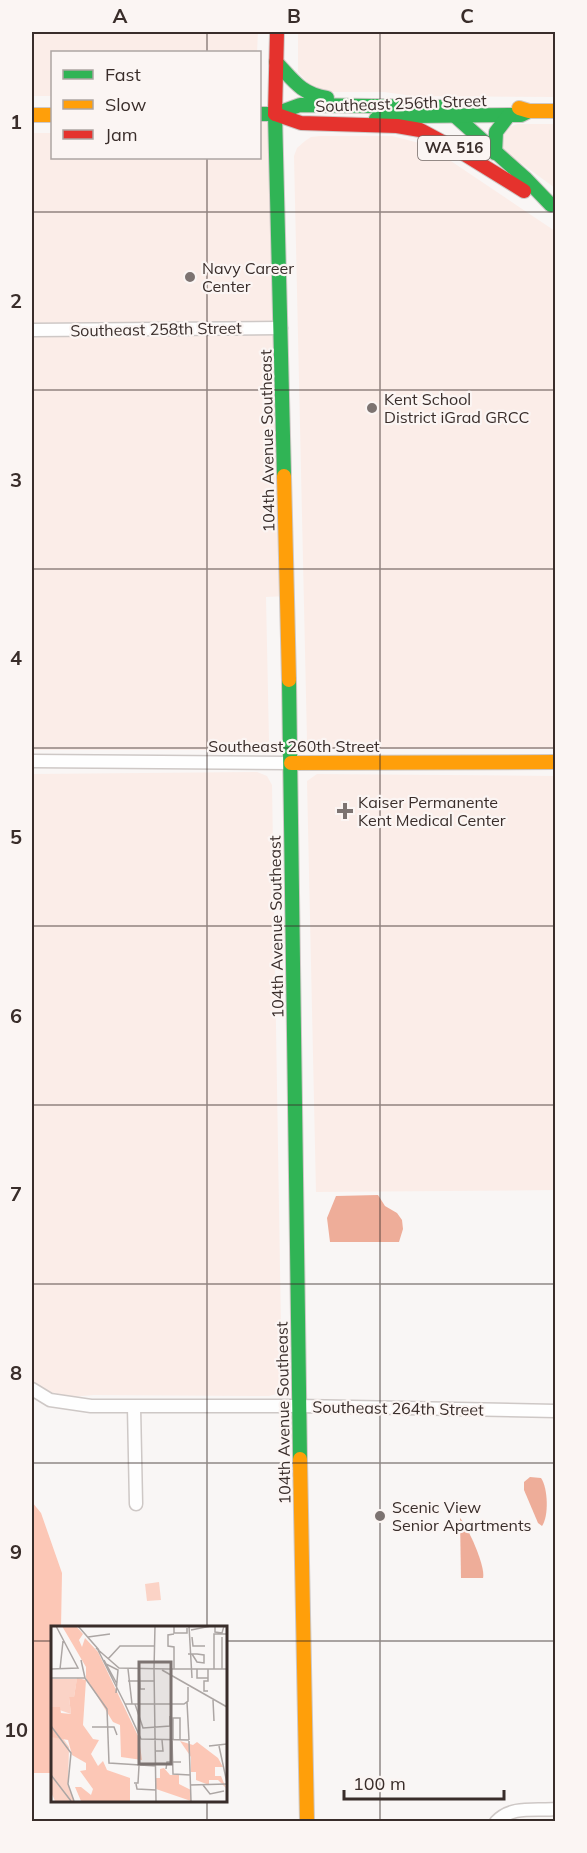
<svg xmlns="http://www.w3.org/2000/svg" width="587" height="1853" font-family="Mulish,sans-serif">
<style>
.built{fill:#fbede8}
.green{fill:#fbd3c6}
.forest{fill:#fcc7b6}
.water{fill:#eead99}
.lines{fill:none;stroke-linecap:round;stroke-linejoin:round}
.street-casing{stroke:#cec8c6;stroke-width:15}
.fast-casing{stroke:#cec8c6;stroke-width:16}
.slow-casing{stroke:#cec8c6;stroke-width:16}
.jam-casing{stroke:#cec8c6;stroke-width:16}
.street{stroke:#fefefe;stroke-width:12}
.fast{stroke:#30b455;stroke-width:14}
.slow{stroke:#ff9f0a;stroke-width:14}
.jam{stroke:#e5322d;stroke-width:14}
.grid{fill:none;stroke:#392d2a;stroke-width:1.5;stroke-opacity:0.55}
.poi-dot{fill:#7c7371;stroke:#fbf5f3;stroke-width:2}
.labels{text-anchor:middle;stroke-width:4.5;stroke-linejoin:round;paint-order:stroke}
.shield{fill:#fbf5f3;stroke:#736966;stroke-width:1.5}
.shield-label{font-size:15px;font-weight:bold;fill:#392d2a}
.street-label{font-size:16px;fill:#392d2a;stroke:#fbf5f3}
.poi-label{font-size:16px;fill:#392d2a;stroke:#fbf5f3;text-anchor:start}
.inset-road{fill:none;stroke:#aca6a4;stroke-width:1.5}
.view{fill:#7c7371;fill-opacity:0.15;stroke:#7c7371;stroke-width:3}
.inset-edge{fill:none;stroke:#392d2a;stroke-width:3}
.neatline{fill:none;stroke:#392d2a;stroke-width:2}
.grid-label{font-size:20px;text-anchor:middle;font-weight:bold;fill:#392d2a}
</style>
<rect width="100%" height="100%" fill="#f9f6f5"/>
<!-- built -->
<g class="built">
<polygon points="32,32 258,32 257,52 52,52 52,96 32,96"/>
<polygon points="298,32 555,32 555,97 413,96 384,92 324,92 314,89 298,72"/>
<polygon points="260,114 275,114 287,596 266,597 269,741 262,748 255,750 32,750 32,133 52,133 52,158 260,158"/>
<polygon points="517,124 555,124 555,188 507,153 502,146 503,135 510,127"/>
<polygon points="320,136 392,136 427,145 555,231 555,749 318,749 312,746 307,740 294,156 297,148 305,141 311,137"/>
<polygon points="257,772 267,776 272,785 282,1388 277,1394 269,1396 94,1395 71,1397 48,1392 32,1383 32,774"/>
<polygon points="317,774 555,776 555,1190 316,1192 307,781"/>
</g>
<!-- green -->
<polygon class="green" points="159,1582 161,1600 147,1601 145,1584"/>
<!-- forest -->
<polygon class="forest" points="32,1502 41,1513 62,1573 61,1628 52,1628 52,1773 32,1773"/>
<!-- water -->
<g class="water">
<polygon points="378,1195 385,1206 397,1213 402,1220 403,1229 399,1242 330,1242 327,1218 336,1196"/>
<path d="M530 1477 541 1478C548 1488 549 1516 542 1526L538 1523 524 1490V1482Z"/>
<path d="M460 1518C468 1527 486 1567 483 1578H461Z"/>
</g>
<g class="lines">
<!-- street casing -->
<g class="street-casing">
<g id="street">
<polyline points="32,330 281,328"/>
<polyline points="32,761 291,763"/>
<polyline points="32,1389 50,1400 91,1406 299,1406 556,1411"/>
<polyline points="134,1407 136,1504"/>
<path d="M496 1822C512 1805 535 1811 556 1809"/>
</g>
</g>
<!-- fast casing -->
<g class="fast-casing">
<g id="fast">
<path d="M276 62C293 80 301 94 327 98"/>
<polyline points="260,114 275,114 300,105 445,107 526,179 551,205"/>
<polyline points="275,114 284,476"/>
<polyline points="376,119 412,116 521,115 529,111"/>
<polyline points="495,153 496,132 509,115"/>
<polyline points="289,680 300,1459"/>
</g>
</g>
<!-- slow casing -->
<g class="slow-casing">
<g id="slow">
<polyline points="519,108 529,111 556,111"/>
<polyline points="32,115 52,115"/>
<polyline points="284,476 289,680"/>
<polyline points="291,763 556,762"/>
<polyline points="300,1459 307,1822"/>
</g>
</g>
<!-- jam casing -->
<g class="jam-casing">
<g id="jam">
<polyline points="275,114 301,123 397,126 420,130 461,152 524,191"/>
<polyline points="275,114 277,32"/>
</g>
</g>
<!-- street -->
<use href="#street" class="street"/>
<!-- fast -->
<use href="#fast" class="fast"/>
<!-- slow -->
<use href="#slow" class="slow"/>
<!-- jam -->
<use href="#jam" class="jam"/>
</g>
<!-- grid -->
<path class="grid" d="M207 32V52M380 32V1822M207 158V1628M32 212H556M32 390H556M32 569H556M32 748H556M32 926H556M32 1105H556M32 1284H556M32 1463H556M32 1641H52M225 1641H556M207 1800V1822"/>
<!-- markers -->
<g class="poi-dot">
<circle cx="190" cy="277" r="6"/>
<circle cx="372" cy="408" r="6"/>
<path d="M342 802h6v6h6v6h-6v6h-6v-6h-6v-6h6z"/>
<circle cx="380" cy="1516" r="6"/>
</g>
<g class="labels">
<!-- shield labels -->
<rect class="shield" x="418" y="136" width="72" height="24" rx="4.5"/>
<g class="shield-label">
<text x="454" y="153">WA 516</text>
</g>
<!-- street labels -->
<g class="street-label">
<text transform="translate(401 103) rotate(-2)" y="6">Southeast 256th Street</text>
<text transform="translate(156 329) rotate(-1)" y="6">Southeast 258th Street</text>
<text transform="translate(267 441) rotate(-91)" y="6">104th Avenue Southeast</text>
<text x="294" y="752">Southeast 260th Street</text>
<text transform="translate(276 927) rotate(-91)" y="6">104th Avenue Southeast</text>
<text transform="translate(398 1408) rotate(1)" y="6">Southeast 264th Street</text>
<text transform="translate(283 1413) rotate(-91)" y="6">104th Avenue Southeast</text>
</g>
<!-- poi labels -->
<g class="poi-label">
<text x="202" y="274">Navy Career<tspan x="202" dy="18">Center</tspan></text>
<text x="384" y="405">Kent School<tspan x="384" dy="18">District iGrad GRCC</tspan></text>
<text x="358" y="808">Kaiser Permanente<tspan x="358" dy="18">Kent Medical Center</tspan></text>
<text x="392" y="1513">Scenic View<tspan x="392" dy="18">Senior Apartments</tspan></text>
</g>
</g>
<!-- overview -->
<g transform="translate(51 1626)">
<rect width="176" height="176" fill="#f9f6f5"/>
<path d="M0 53H26L23 71H18L20 88 0 81ZM0 111H11L18 121 17 158 23 175H4L0 166Z" fill="#fbd3c6"/>
<path d="M11 0H25L32 8 28 14 31 21 34 12 47 26 88 112 91 134 70 131 69 99 62 96 35 52V41ZM26 52 35 54 32 99 42 113 48 114 40 128 47 140 52 135 56 144 79 152V175H30L24 161H30L40 169 42 163 29 145 35 144V137L21 129 17 114 0 111V81H9L10 87 20 88 18 71H23ZM129 115 142 119 146 116 167 132 172 141H164V150H170L175 162 167 154H158V159L145 154V146H140V131ZM113 142 119 149H128V158L140 164V175L105 163V152H109V143Z" fill="#fcc7b6"/>
<path class="inset-road" d="M27 0 48 24M123 0V7H136V2M138 0 141 52M164 0V6L171 7 173 0M140 4 160 0M37 11 59 8M141 11 142 20H154M45 22 68 42 117 43M47 24 74 78M137 28H146L153 29V37L146 36 141 28M57 33 69 20H104M30 34 34 52M53 34 66 58M55 38 67 44 65 67M0 43 27 42 5 0M9 43 12 15M77 43 81 78M88 43 89 63H94M103 43 105 175M103 43 104 0M113 43H176M123 43V21L117 20V9L123 8M146 43V52H157M157 43V55H153V65H157M163 43V8H176M171 43V11M111 44 176 81M0 52H34M34 52 56 83 58 137 105 140M77 55H103M162 74 163 95M136 76 138 114M74 78 90 113 138 114M74 78H133L137 75V61M84 78 92 102 119 100V90M0 100 20 127 17 158 23 175M41 101H63L66 109M121 114 122 148 139 149M122 114V92H129V114M138 115 140 175M158 120 176 118M168 120 176 157M105 125H112L111 114M115 143 116 136H130M0 149 20 175M83 157H87L88 140M85 158 86 163 105 164M139 159 176 158M152 159 159 168 173 165"/>
<path class="view" d="M88 36H120V138H88Z"/>
<rect width="176" height="176" class="inset-edge"/>
</g>
<!-- border -->
<rect width="587" height="1853" fill="none" stroke="#fbf5f3" stroke-width="66"/>
<!-- legend -->
<rect x="51" y="51" width="210" height="108" fill="#fbf5f3" stroke="#ada5a3" stroke-width="1.5"/>
<rect x="63" y="70" width="30" height="9" fill="#30b455" stroke="#ada5a3" stroke-width="1.5"/>
<text x="105" y="81" font-size="18" fill="#392d2a">Fast</text>
<rect x="63" y="100" width="30" height="9" fill="#ff9f0a" stroke="#ada5a3" stroke-width="1.5"/>
<text x="105" y="111" font-size="18" fill="#392d2a">Slow</text>
<rect x="63" y="130" width="30" height="9" fill="#e5322d" stroke="#ada5a3" stroke-width="1.5"/>
<text x="105" y="141" font-size="18" fill="#392d2a">Jam</text>
<!-- scale -->
<path d="M344 1790v9h160v-9" fill="none" stroke="#392d2a" stroke-width="3"/>
<text x="353" y="1790" font-size="18" fill="#392d2a" stroke="#fbf5f3" stroke-width="4.5" paint-order="stroke">100 m</text>
<rect x="33" y="33" width="521" height="1787" class="neatline"/>
<g class="grid-label">
<text x="120" y="23">A</text>
<text x="294" y="23">B</text>
<text x="467" y="23">C</text>
<text x="16" y="129">1</text>
<text x="16" y="308">2</text>
<text x="16" y="487">3</text>
<text x="16" y="665">4</text>
<text x="16" y="844">5</text>
<text x="16" y="1023">6</text>
<text x="16" y="1201">7</text>
<text x="16" y="1380">8</text>
<text x="16" y="1559">9</text>
<text x="16" y="1737">10</text>
</g>
</svg>
